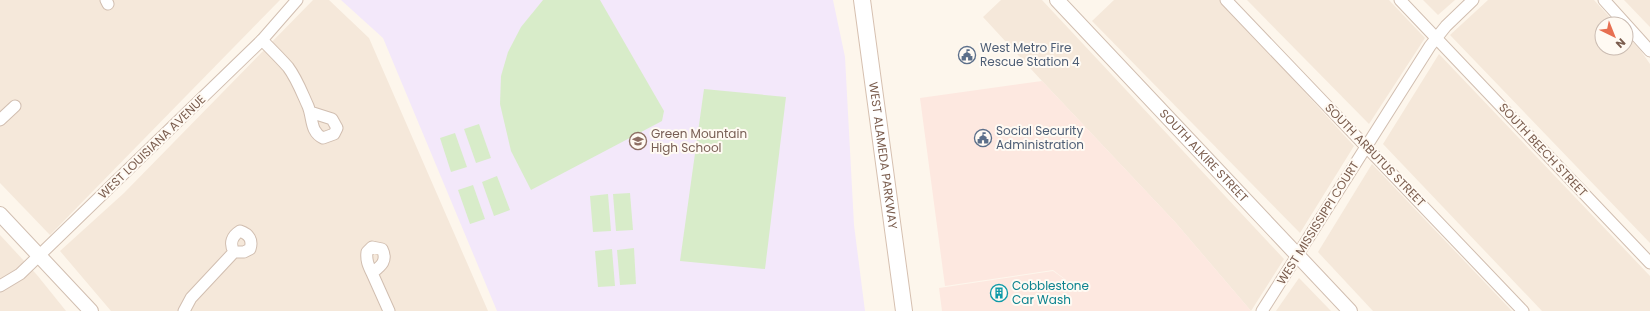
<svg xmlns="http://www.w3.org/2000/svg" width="1650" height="311" font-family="Poppins,sans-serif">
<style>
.residential{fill:#f5e8da}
.commercial{fill:#fde8e0}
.education{fill:#f3e8fa}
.green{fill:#d8ecc9}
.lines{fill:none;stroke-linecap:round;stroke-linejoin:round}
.minor-casing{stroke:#d1beb0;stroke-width:13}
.tertiary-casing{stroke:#d1beb0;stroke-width:16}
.secondary-casing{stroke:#d6c0b0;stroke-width:18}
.minor{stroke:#fff;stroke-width:11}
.tertiary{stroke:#fff;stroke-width:14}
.secondary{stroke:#fff;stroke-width:16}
.labels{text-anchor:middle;stroke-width:4;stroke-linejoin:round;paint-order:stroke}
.service-label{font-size:12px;fill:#4e5e75;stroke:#fffaf3;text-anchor:start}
.education-label{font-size:12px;fill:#785e54;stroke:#fffaf3;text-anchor:start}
.street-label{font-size:12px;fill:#7a5c4d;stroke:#fffaf3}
.culture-label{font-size:12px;fill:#0d838f;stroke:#fffaf3;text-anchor:start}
</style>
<rect width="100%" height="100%" fill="#fdf6ec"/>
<!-- residential -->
<g class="residential">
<polygon points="0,0 280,0 50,235 0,183"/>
<polygon points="313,0 329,0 369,38 488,311 111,311 60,251 124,193"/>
<polygon points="1001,0 1042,0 1284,259 1251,311 1175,222 1042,81 983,17"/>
<polygon points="1114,0 1220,0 1354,146 1300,233 1092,21"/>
<polygon points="1247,0 1389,0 1425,38 1369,124"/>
<polygon points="1423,0 1455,0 1438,15"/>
<polygon points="1488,0 1594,0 1616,24 1602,24 1602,48 1626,48 1626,34 1641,51 1650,64 1650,243 1450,35"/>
<polygon points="1624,0 1650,0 1650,27 1649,26"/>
<polygon points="1439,54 1650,276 1650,311 1542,311 1383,144"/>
<polygon points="1372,164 1512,311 1373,311 1318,252"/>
<polygon points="0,235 37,275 66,311 0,311"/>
<polygon points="1299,278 1331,311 1276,311"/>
</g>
<!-- commercial -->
<polygon class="commercial" points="1042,81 1175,222 1251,311 942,311 939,288 1053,271 1074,286 1053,270 945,286 920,98"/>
<!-- education -->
<polygon class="education" points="341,0 833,0 845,57 854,225 865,311 497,311 383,38"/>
<!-- green -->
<g class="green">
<polygon points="543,0 600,0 664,111 662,121 531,190 511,151 500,104 501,76 508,52 521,27"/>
<polygon points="704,89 786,97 765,269 680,261"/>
<polygon points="479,124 491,158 476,163 464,129"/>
<polygon points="455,133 467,167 451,172 440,138"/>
<polygon points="497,176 510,210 494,216 482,182"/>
<polygon points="473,185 485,219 470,224 458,190"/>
<polygon points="630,193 633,230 616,231 613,194"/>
<polygon points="608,194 611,231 593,232 590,196"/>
<polygon points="634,248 636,284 620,285 617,250"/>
<polygon points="612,249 615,286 598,287 595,251"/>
</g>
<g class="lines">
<!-- minor casing -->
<g class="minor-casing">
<g id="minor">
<polyline points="106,0 108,4"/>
<polyline points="1226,0 1523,311"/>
<polyline points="1400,0 1650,263"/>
<polyline points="1604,0 1650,51"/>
<path d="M262 40C271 49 280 58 288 67 297 79 302 93 308 106 313 118 310 132 323 138L334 134 337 128 332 119 310 112"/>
<polyline points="0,120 15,106"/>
<path d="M372 273C381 266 388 261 382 249L372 247 367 252C366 260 368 265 372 273L389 311"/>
<polyline points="0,286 20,274 48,247 262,40 297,0"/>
<path d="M184 311 191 298 234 252H244L250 249C253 240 249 234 240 231 232 236 229 243 234 252"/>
<polyline points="1262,311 1430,46 1446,26 1473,0"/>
</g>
</g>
<!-- tertiary casing -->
<g class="tertiary-casing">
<g id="tertiary">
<path id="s1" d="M1057 0 1350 311"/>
<polyline points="0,214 91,311"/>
</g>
</g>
<!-- secondary casing -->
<g class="secondary-casing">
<g id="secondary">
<path id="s2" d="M862 0 904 311"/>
</g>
</g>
<!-- minor -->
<use href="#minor" class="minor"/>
<!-- tertiary -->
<use href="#tertiary" class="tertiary"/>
<!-- secondary -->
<use href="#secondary" class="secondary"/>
</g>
<!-- icons -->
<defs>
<g id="civic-ring" transform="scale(0.9)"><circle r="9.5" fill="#fffaf3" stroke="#5c6f8a" stroke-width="1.5"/><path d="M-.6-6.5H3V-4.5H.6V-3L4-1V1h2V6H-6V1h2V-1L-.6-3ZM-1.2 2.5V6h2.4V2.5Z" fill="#5c6f8a"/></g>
<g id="school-ring" transform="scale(0.9)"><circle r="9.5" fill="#fffaf3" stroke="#8d6e63" stroke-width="1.5"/><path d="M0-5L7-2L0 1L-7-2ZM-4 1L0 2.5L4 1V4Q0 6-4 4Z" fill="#8d6e63"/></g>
<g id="building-ring" transform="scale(0.9)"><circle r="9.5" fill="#fffaf3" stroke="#0f9aa8" stroke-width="1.5"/><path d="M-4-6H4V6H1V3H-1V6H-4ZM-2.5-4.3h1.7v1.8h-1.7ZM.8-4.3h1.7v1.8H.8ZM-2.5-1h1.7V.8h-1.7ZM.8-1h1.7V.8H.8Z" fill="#0f9aa8"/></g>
</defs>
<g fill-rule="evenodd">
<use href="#civic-ring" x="967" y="55"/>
<use href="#civic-ring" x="983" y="138"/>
<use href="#school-ring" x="638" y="141"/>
<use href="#building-ring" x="999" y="293"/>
</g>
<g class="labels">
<!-- service labels -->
<g class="service-label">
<text x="980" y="52">West Metro Fire<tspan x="980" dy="14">Rescue Station 4</tspan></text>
<text x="996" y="135">Social Security<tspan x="996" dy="14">Administration</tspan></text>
</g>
<!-- education labels -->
<g class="education-label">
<text x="651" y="138">Green Mountain<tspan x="651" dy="14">High School</tspan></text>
</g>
<!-- street labels -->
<g class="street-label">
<text transform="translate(152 147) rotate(-44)" y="4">WEST LOUISIANA AVENUE</text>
<text transform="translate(1543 150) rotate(47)" y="4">SOUTH BEECH STREET</text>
<text dy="4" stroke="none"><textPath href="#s1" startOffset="214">SOUTH ALKIRE STREET</textPath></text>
<text transform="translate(1375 155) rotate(46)" y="4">SOUTH ARBUTUS STREET</text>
<text dy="4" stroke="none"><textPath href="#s2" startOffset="157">WEST ALAMEDA PARKWAY</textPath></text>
<text transform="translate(1318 223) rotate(-58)" y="4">WEST MISSISSIPPI COURT</text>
</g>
<!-- culture labels -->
<g class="culture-label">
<text x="1012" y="290">Cobblestone<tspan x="1012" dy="14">Car Wash</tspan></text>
</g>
</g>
<!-- north arrow -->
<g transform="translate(1614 36) rotate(137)"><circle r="19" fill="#fffaf3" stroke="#cabbb1"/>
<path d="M0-3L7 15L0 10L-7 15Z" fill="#e76f51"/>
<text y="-6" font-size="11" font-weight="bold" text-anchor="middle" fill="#7a5c4d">N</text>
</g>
</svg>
